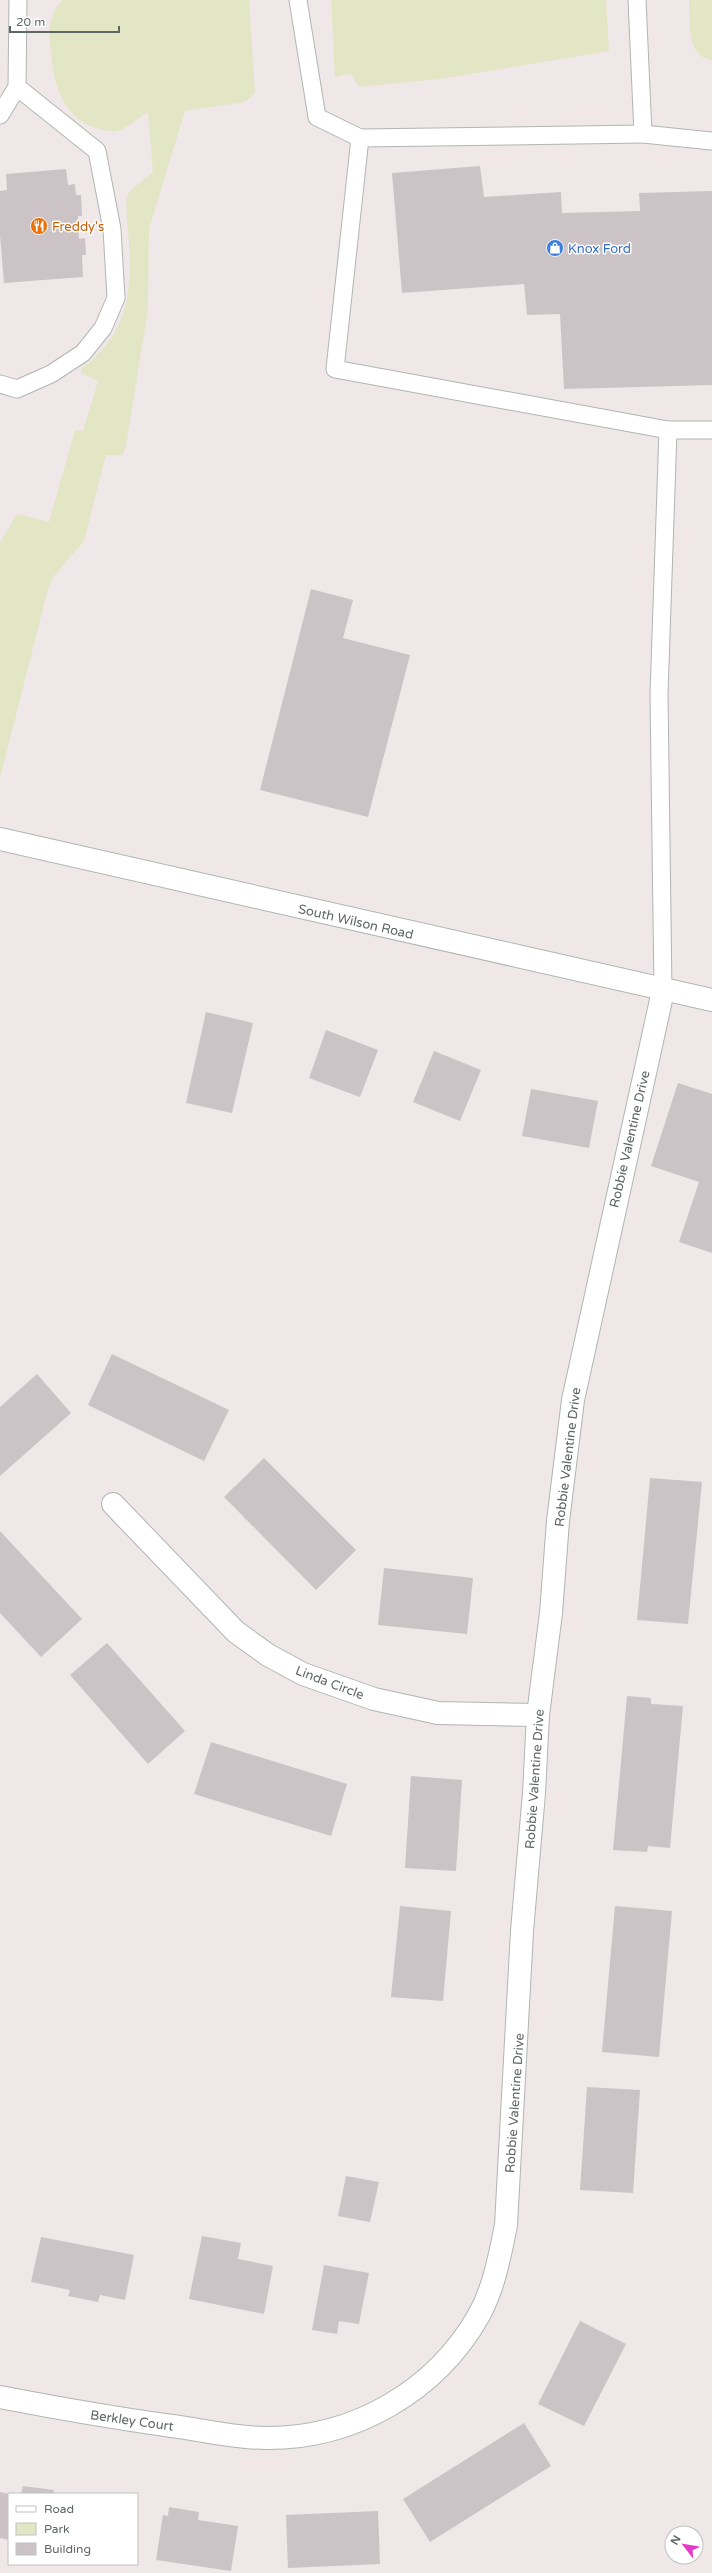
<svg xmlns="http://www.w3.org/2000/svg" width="712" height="2573" font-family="'Varela Round',sans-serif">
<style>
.green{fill:#e3e6c5}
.building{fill:#cbc3c6}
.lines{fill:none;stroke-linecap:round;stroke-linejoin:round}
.service-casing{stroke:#afb6b4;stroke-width:19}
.minor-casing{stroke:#afb6b4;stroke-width:24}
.tertiary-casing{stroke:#afb6b4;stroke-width:24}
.secondary-casing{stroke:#aeb7b4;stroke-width:24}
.service{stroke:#fff;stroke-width:17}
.minor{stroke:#fff;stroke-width:22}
.tertiary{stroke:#fff;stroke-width:22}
.secondary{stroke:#fff;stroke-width:22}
.labels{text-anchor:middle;stroke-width:3;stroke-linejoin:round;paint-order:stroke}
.food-label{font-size:13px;fill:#c56008;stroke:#fff;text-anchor:start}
.shop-label{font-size:13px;fill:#366cbe;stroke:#fff;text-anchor:start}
.street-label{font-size:13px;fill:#5e6764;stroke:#fff}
</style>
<rect width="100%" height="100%" fill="#f0e7e8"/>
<!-- green -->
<g class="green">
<path d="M62 0H249L255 93 245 102 185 111 149 229 148 310 126 445 123 455H106L84 541 53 577 48 589 0 778V542L17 514 49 522 75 430 83 431 98 381 81 373V369C142 324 130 267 126 201L129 192 153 172 148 112C138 118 128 128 117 131 111 132 104 130 99 129 64 120 54 86 51 54 49 33 47 17 62 0Z"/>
<polygon points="331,0 606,0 609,51 440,79 359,87 351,74 335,77"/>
<path d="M689 0H712V60C685 57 690 19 689 0Z"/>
</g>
<!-- building -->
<g class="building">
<polygon points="480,166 484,197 561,192 562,213 640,211 639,193 712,191 712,385 564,389 560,314 527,315 524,284 402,293 392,173"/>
<polygon points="66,169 68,185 75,184 76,195 81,195 82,216 78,216 79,239 85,238 86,255 82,255 83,277 4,283 0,235 0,191 7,190 6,174"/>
<polygon points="311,589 353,600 343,638 410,655 368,817 260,790"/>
<polygon points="206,1012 253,1023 232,1113 186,1103"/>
<polygon points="326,1030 378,1050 360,1097 309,1078"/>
<polygon points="434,1051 481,1070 460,1121 413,1102"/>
<polygon points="678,1083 712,1094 712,1253 679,1242 699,1182 651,1166"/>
<polygon points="531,1089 598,1101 589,1148 522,1136"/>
<polygon points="112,1354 229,1410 204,1461 88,1405"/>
<polygon points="37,1374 71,1413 0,1476 0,1407"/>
<polygon points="264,1458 356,1550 316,1590 224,1497"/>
<polygon points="650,1478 702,1482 688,1624 637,1620"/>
<polygon points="0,1531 82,1619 41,1657 0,1613"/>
<polygon points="384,1568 473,1578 467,1634 378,1625"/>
<polygon points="107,1643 185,1731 148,1764 70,1675"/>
<polygon points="627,1696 651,1698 651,1704 683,1706 670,1848 648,1846 647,1852 613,1850"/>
<polygon points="211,1742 347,1784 331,1836 194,1794"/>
<polygon points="411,1776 462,1780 456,1871 405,1868"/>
<polygon points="400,1906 451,1911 443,2001 391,1997"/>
<polygon points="615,1906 672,1911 659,2057 602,2052"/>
<polygon points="587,2087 640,2090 633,2193 580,2190"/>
<polygon points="346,2176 379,2182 370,2222 338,2216"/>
<polygon points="202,2236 241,2243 238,2259 273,2266 264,2314 189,2299"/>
<polygon points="41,2237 134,2255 125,2300 100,2295 98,2302 68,2296 70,2290 31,2282"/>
<polygon points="324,2265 369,2273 359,2324 339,2321 337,2334 312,2330"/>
<polygon points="580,2321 626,2344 584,2426 538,2404"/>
<polygon points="524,2423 551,2466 430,2542 403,2499"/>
<polygon points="23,2486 54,2490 53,2494 21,2494"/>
<polygon points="0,2492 9,2494 9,2540 0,2538"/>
<polygon points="169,2507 199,2512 198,2520 238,2526 231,2571 156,2560 163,2515 168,2516"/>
<polygon points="378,2511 380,2564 288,2568 286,2515"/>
</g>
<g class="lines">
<!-- service casing -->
<g class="service-casing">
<g id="service">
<polyline points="298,0 317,117 360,138"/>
<polyline points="637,0 643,134 360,138 335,369 668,430 659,694 663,991"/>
<polyline points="0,115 17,87 18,0"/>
<polyline points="643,134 712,141"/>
<polyline points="0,384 17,389 51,374 83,353 103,328 116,298 112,229 97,151 17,87"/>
<polyline points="668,430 712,430"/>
</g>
</g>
<!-- minor casing -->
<g class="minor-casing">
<polyline id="minor" points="113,1504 236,1632 268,1655 303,1674 374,1699 438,1713 538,1715"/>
</g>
<!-- tertiary casing -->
<g class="tertiary-casing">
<path id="tertiary" d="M0 2397C57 2408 115 2418 172 2426 203 2430 235 2438 265 2438 354 2439 436 2391 479 2315 494 2288 500 2255 506 2225L522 1931 534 1793 538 1715 551 1613 558 1521 573 1400 663 991"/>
</g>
<!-- secondary casing -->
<g class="secondary-casing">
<polyline id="secondary" points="0,839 712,1000"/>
</g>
<!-- service -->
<use href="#service" class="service"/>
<!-- minor -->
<use href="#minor" class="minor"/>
<!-- tertiary -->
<use href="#tertiary" class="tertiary"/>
<!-- secondary -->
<use href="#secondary" class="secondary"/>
</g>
<!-- icons -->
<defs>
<g id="restaurant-disc" transform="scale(0.9)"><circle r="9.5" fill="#e8710a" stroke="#fff"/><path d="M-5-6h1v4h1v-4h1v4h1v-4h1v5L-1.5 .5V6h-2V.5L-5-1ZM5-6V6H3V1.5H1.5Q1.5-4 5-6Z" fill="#fff"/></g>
<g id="shop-disc" transform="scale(0.9)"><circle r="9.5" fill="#3f7fe0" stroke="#fff"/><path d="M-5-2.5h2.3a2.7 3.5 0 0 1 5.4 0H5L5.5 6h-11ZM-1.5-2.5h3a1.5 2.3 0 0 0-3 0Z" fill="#fff"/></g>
</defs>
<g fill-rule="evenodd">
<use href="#restaurant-disc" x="39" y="226"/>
<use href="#shop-disc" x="555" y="248"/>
</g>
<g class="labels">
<!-- food labels -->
<g class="food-label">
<text x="52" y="231">Freddy's</text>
</g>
<!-- shop labels -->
<g class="shop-label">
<text x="568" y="253">Knox Ford</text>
</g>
<!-- street labels -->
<g class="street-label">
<text transform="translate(356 921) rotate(13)" y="5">South Wilson Road</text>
<text transform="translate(629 1139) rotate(-77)" y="5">Robbie Valentine Drive</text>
<text transform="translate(567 1457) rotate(-83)" y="5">Robbie Valentine Drive</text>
<text transform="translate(330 1682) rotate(21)" y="5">Linda Circle</text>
<text transform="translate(534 1779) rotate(-86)" y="5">Robbie Valentine Drive</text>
<text transform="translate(514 2103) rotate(-86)" y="5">Robbie Valentine Drive</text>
<text transform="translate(132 2420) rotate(8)" y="5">Berkley Court</text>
</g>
</g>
<!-- legend -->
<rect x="8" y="2493" width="130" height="72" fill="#ffffff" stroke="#bfc2c1"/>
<rect x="16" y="2506" width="20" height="6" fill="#ffffff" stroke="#bfc2c1"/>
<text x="44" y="2513" font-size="12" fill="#5e6764">Road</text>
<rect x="16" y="2523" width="20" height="12" fill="#e3e6c5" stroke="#bfc2c1"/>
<text x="44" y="2533" font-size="12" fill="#5e6764">Park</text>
<rect x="16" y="2543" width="20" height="12" fill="#cbc3c6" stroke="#bfc2c1"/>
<text x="44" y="2553" font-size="12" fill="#5e6764">Building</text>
<!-- north arrow -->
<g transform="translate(684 2545) rotate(301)"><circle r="19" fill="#ffffff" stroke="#bfc2c1"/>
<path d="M0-3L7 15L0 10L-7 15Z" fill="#e33ac9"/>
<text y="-6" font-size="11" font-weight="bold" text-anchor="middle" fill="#5e6764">N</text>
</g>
<!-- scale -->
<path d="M10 26v6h109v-6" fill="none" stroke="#5e6764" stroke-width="2"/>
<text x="16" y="26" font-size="12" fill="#5e6764" stroke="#ffffff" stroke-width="3" paint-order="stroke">20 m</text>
</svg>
